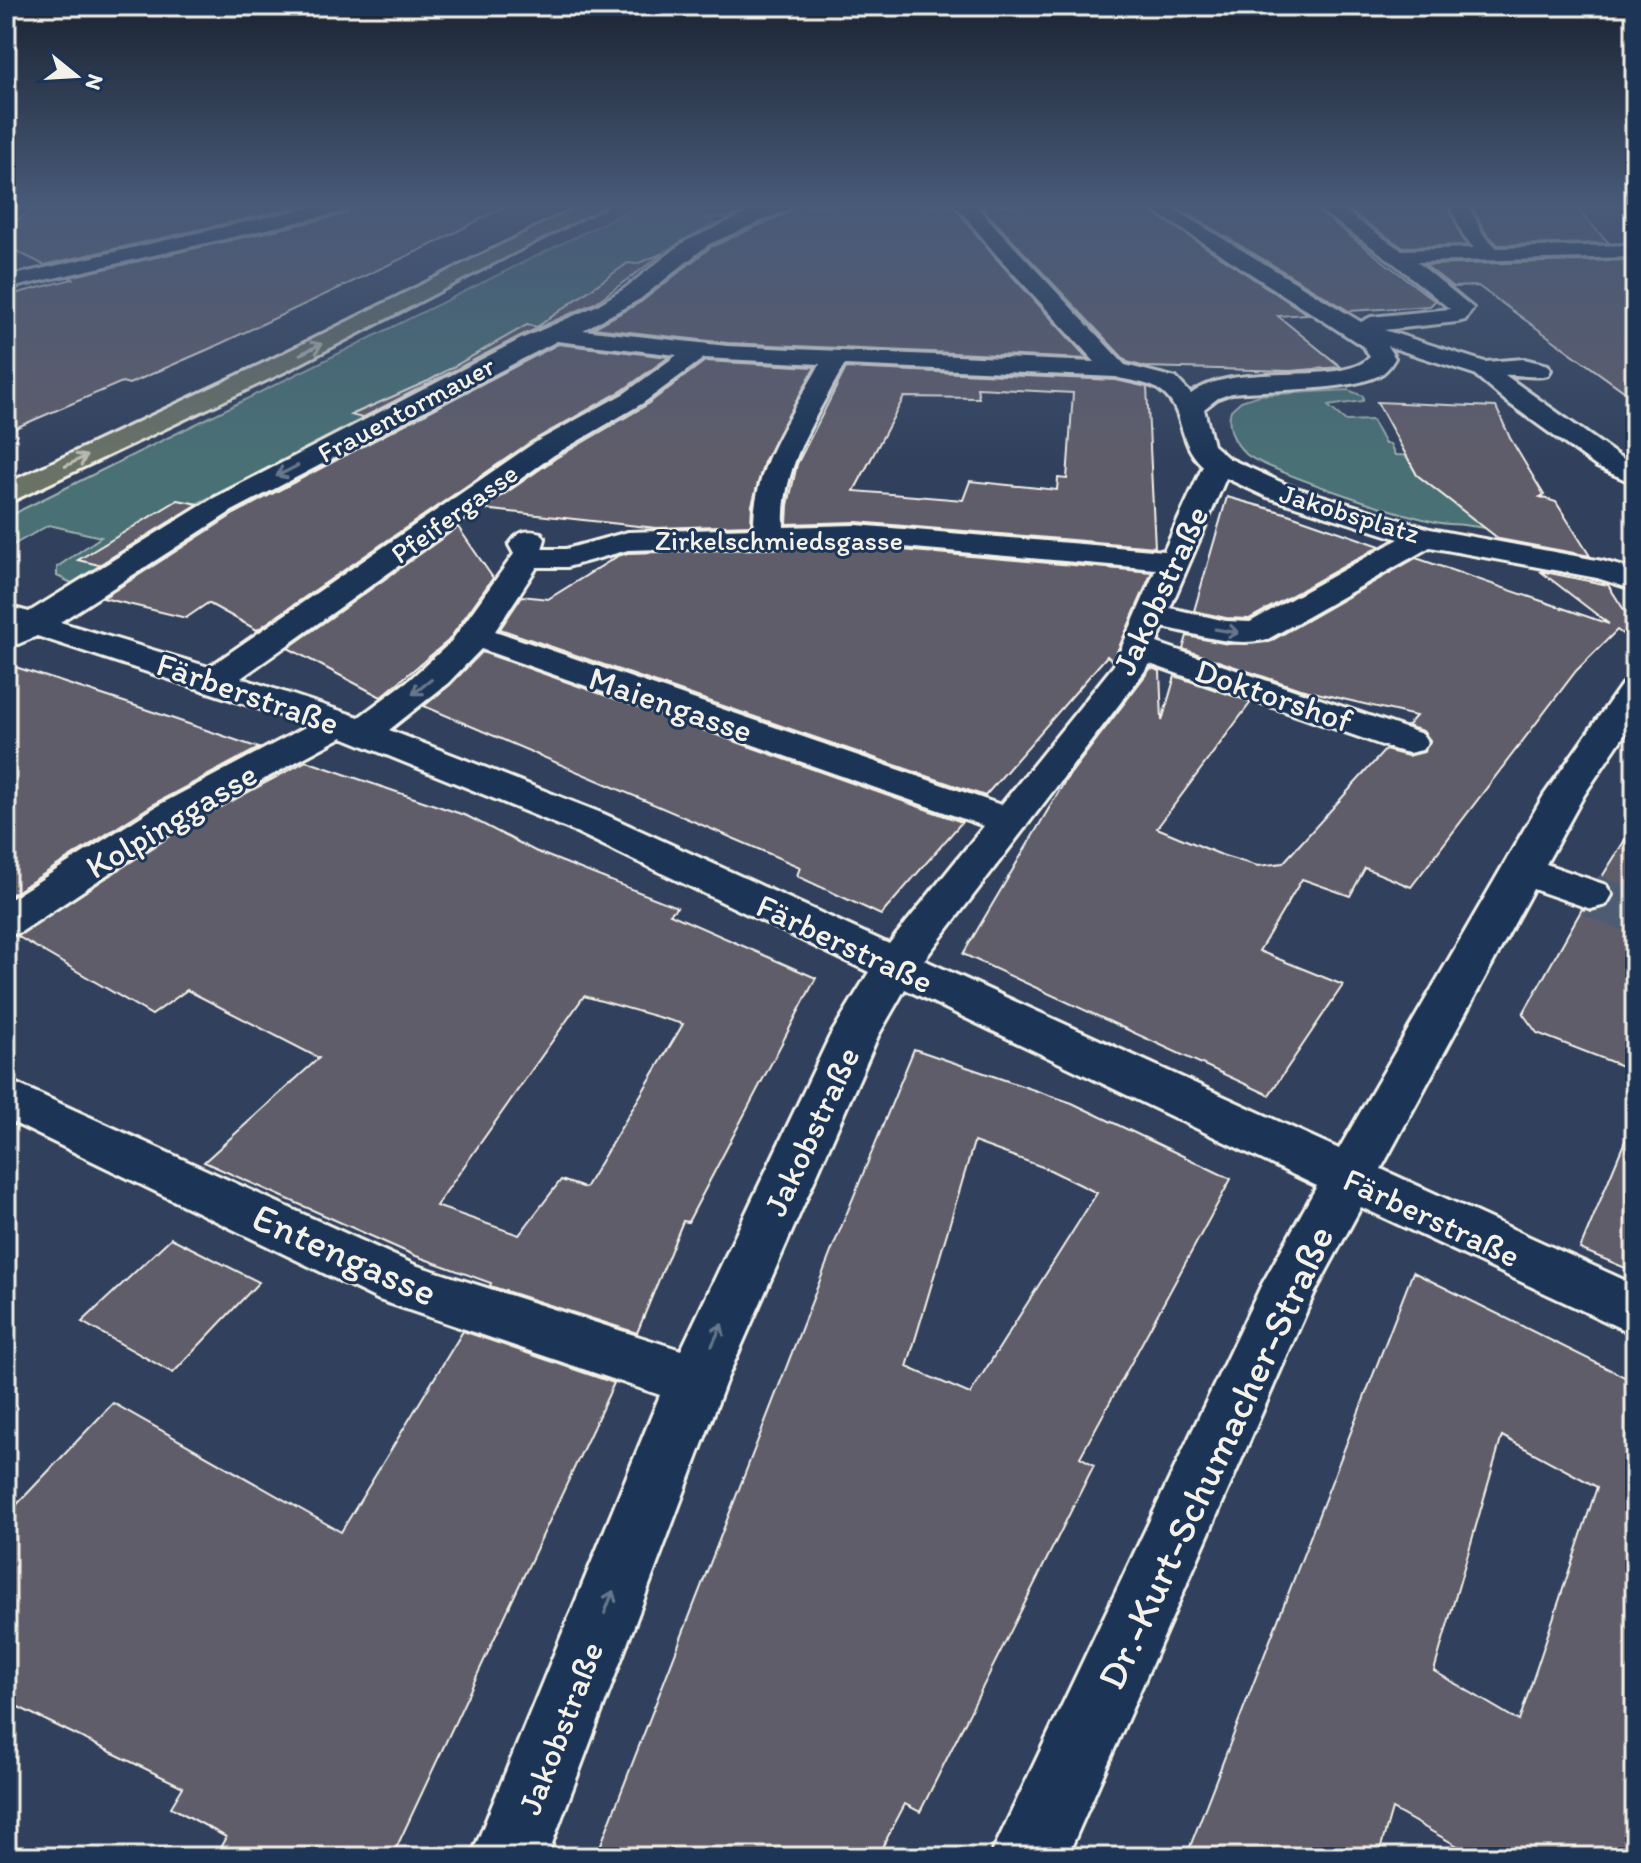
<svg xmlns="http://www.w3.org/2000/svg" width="1641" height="1863" font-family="Itim,sans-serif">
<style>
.green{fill:#497175;stroke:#9eb1ae;stroke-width:2}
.building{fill:#605d6b;stroke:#f4f1e8;stroke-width:2;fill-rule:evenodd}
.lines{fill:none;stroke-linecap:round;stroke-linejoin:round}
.minor-tunnel{stroke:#4e5b72;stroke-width:43;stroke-dasharray:43 21;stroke-linecap:butt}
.minor-casing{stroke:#f4f1e8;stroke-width:6}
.major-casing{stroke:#f4f1e8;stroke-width:6}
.minor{fill:#1d3557;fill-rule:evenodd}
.major{fill:#6a7266;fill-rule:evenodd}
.oneway{stroke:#bdbeb4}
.oneway2{stroke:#68778a}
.labels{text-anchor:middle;stroke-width:6;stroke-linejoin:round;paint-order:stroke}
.far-street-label{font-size:28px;fill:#f4f1e8;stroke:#1d3557}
.street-label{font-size:34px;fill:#f4f1e8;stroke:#1d3557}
.near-street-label{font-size:40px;fill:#f4f1e8;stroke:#1d3557}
</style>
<rect width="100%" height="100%" fill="#31415d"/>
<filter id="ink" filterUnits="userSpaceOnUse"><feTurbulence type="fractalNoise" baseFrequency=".0125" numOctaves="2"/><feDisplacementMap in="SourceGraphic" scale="16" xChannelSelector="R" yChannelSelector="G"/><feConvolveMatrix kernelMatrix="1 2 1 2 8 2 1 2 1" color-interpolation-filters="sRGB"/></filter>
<g filter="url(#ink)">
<!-- green -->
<g class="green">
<path d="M640 205H763L727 218H706L714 223 641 265 627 263 619 270 634 272 548 324C537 330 530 323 515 332L529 335 386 410 371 406 353 414 366 419 196 504 72 583 57 576V567L101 537 49 525 13 545 6 542V519L23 509Z"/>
<path d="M1348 390 1363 396V401L1328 406 1346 421 1372 420 1385 444H1390L1395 455 1417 456 1460 509 1470 510 1497 529C1480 528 1464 524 1449 524 1424 524 1264 470 1246 454 1234 443 1226 426 1231 410L1241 401 1260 395Z"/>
</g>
<!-- building -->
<g class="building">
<polygon points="39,205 307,205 44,265 6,246 6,228"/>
<polygon points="357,205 507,205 435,243 209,349 129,384 122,382 6,432 6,296 73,279 69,277 346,214"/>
<polygon points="793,205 953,205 993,255 1088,359 727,343 593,328 641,302 711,247 789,212"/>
<polygon points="979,205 1142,205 1307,314 1278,316 1341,367 1290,371 1145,367 1127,362"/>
<polygon points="1173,205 1310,205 1435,301 1430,306 1349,311"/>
<polygon points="1340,205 1447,205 1467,245 1402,247"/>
<polygon points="1471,205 1573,205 1609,243 1498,245 1485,232"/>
<polygon points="664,253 595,303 520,336 362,418 351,415 428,381 527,325 537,327 628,263 636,264"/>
<polygon points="1625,260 1635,271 1635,399 1478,286 1453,287 1425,265"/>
<polygon points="558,344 669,357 623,390 532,441 257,630 208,603 186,618 103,598 234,514"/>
<polygon points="705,361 815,367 764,462 752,505 751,525 656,528 483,509 556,458 645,406"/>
<path d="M846 368 1116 380 1147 387 1155 547 856 522 787 524 788 505 797 464ZM977 388 1073 393 1067 479 1058 478 1057 490 970 481 963 500 854 491 904 397 979 398Z"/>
<polygon points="1377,402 1496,407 1510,438 1544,495 1540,497 1556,502 1590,556 1499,539 1417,475"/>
<polygon points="1227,497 1285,513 1380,546 1249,619 1226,618 1194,611"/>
<polygon points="178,500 198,504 99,565 78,560"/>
<polygon points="458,527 493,578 448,641 381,697 288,648"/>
<polygon points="856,546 1152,572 1113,661 1107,656 985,796 500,629 522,596 548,599 618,556 628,553"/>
<polygon points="1416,558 1609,624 1540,571 1608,585 1635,627 1635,643 1617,630 1576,671 1411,887 1365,868 1350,896 1302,879 1259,951 1343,985 1269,1095 963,954 1065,781 1151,668 1160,671 1162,721 1175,676 1251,702 1157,828 1224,856 1258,866 1283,863 1385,750 1408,756 1424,752 1430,740 1423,731 1407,726 1416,716 1300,689 1183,649 1187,636 1228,644 1269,642"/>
<polygon points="482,652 962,822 881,915 797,876 800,867 424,706 450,685"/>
<polygon points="6,664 127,703 259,748 157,802 6,898"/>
<path d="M306 761 467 816 535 851 677 907 670 914 816 978 688 1222 683 1221 637 1333 490 1286 491 1283 416 1256 204 1162 319 1058 187 990 152 1015 17 936 189 824ZM584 996 683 1024 585 1188 561 1180 519 1235 436 1206Z"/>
<polygon points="1635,824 1635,1071 1537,1033 1523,1014 1582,909 1592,912 1607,908 1615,897 1609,883 1600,880"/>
<path d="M914 1049 1072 1103 1231 1179 1080 1457 1094 1465 920 1812 905 1804 877 1857H596L831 1252ZM974 1142 1048 1169 1097 1193 970 1394 907 1367Z"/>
<polygon points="1634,1119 1635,1120 1635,1272 1580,1249"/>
<polygon points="171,1238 259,1282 173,1373 82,1322"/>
<path d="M1413 1272 1635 1382V1857H1477L1392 1809 1378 1857H1186ZM1502 1436 1597 1487 1519 1721 1434 1671Z"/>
<polygon points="463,1331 614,1383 392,1857 215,1857 226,1837 171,1807 183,1787 6,1701 6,1516 113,1403 341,1532"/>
</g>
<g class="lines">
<!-- minor-tunnel -->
<polyline class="minor-tunnel" points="1591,895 1635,912"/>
<!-- minor casing -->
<g class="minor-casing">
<g id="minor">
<polygon points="320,205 354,205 345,211 6,289 6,277"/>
<path d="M764 205H790L788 209 709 244 640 299 583 330 727 346 1095 362 995 253 956 205H975L1125 365 1176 378 1191 394C1235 359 1340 388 1370 357L1364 347 1145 205H1167L1361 322 1371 317 1450 309 1390 260 1313 205H1335L1401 250 1474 248 1464 237 1450 205H1468L1483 234 1497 248 1635 245V257L1417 262 1473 308 1465 320 1457 322 1384 330 1485 362 1524 359 1548 365 1551 370 1548 375C1534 379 1519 374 1505 375L1617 455 1635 465V484L1597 467 1507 402 1474 374 1387 346 1395 358C1392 363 1388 369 1383 373 1354 392 1269 389 1232 393L1218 398 1204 409 1213 445 1228 458 1287 485 1430 529 1602 561 1635 570V590L1597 578 1430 547 1268 639C1233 648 1197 634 1163 627L1157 643 1422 734 1428 742 1422 750 1409 753 1396 750 1150 664 924 960 1339 1149 1544 795 1622 684 1635 681V719L1584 795 1546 864 1606 885 1612 895 1606 905 1591 909 1533 889 1381 1169 1635 1285V1335L1361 1207 1314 1294 1067 1857H990L1261 1286 1317 1186 905 989 878 1036 726 1381 547 1857H471L660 1395 379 1300 6 1119V1079L415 1265 681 1350 830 1036 869 972 576 832 342 737 187 821 21 932 6 936V902L159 805 309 725 37 636 18 644 6 641V606L29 612 212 499 521 339 596 306 624 289 684 242ZM557 341 677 355 625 393 534 443 209 667 60 622 232 511ZM704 358 820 364C791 417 753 466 754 528L628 532 566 549H542L545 539 541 533C525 529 518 532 509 545L514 554 450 643 409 680 359 717 241 678 554 455 643 403ZM844 365 1116 377C1128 381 1149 382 1159 390 1187 409 1175 440 1203 466L1164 551 856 525 784 527C781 467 816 418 844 365ZM1226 478 1267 497 1399 539 1250 622 1226 621 1170 608ZM856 543 1156 569 1114 665 1001 805 495 631 537 567H567L628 550ZM481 649 984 826 889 944 604 814 389 730 448 683Z"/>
</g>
</g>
<!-- major casing -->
<g class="major-casing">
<polygon id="major" points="582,205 606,205 284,372 6,504 6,484 266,362"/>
</g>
<!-- minor -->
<use href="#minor" class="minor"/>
<!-- major -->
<use href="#major" class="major"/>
</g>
<!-- one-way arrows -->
<defs><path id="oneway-shaft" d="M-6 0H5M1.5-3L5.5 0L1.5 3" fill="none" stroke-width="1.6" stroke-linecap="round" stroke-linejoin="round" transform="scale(2)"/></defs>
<g class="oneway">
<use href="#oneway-shaft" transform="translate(311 349) rotate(-26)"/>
<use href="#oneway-shaft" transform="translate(76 461) rotate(-26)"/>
</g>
<g class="oneway2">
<use href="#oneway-shaft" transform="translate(287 471) rotate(153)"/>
<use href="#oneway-shaft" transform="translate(1227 631) rotate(9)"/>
<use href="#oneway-shaft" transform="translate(422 687) rotate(142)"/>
<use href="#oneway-shaft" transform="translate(717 1335) rotate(-65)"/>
<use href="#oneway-shaft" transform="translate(609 1602) rotate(-69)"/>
</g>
</g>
<!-- sky -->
<linearGradient id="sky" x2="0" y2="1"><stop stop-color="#1b2433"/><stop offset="0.44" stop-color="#485a78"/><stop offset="1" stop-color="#485a78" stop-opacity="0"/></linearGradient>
<rect width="1641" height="466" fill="url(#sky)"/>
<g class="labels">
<!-- far-street labels -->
<g class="far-street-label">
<text transform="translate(406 409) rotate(-28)" y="10">Frauentormauer</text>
<text transform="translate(454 513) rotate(-36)" y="10">Pfeifergasse</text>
<text transform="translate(1350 513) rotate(17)" y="10">Jakobsplatz</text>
<text x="779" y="550">Zirkelschmiedsgasse</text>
</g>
<!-- street labels -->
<g class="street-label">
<text transform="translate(1160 590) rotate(-65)" y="12">Jakobstraße</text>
<text transform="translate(248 693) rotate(19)" y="12">Färberstraße</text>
<text transform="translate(1274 695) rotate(19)" y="12">Doktorshof</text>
<text transform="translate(671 704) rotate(19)" y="12">Maiengasse</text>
<text transform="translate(171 820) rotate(-31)" y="12">Kolpinggasse</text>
<text transform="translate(845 943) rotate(25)" y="12">Färberstraße</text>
<text transform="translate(811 1131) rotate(-65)" y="12">Jakobstraße</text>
<text transform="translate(1432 1217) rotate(25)" y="12">Färberstraße</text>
<text transform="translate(560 1728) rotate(-69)" y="12">Jakobstraße</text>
</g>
<!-- near-street labels -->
<g class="near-street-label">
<text transform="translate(345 1254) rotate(24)" y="14">Entengasse</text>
<text transform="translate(1215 1457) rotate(-65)" y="14">Dr.-Kurt-Schumacher-Straße</text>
</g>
</g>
<!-- margin -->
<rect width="1641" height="1863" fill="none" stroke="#1d3557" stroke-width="32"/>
<rect x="16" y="16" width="1609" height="1831" fill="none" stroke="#f4f1e8" stroke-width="3" filter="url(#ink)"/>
<!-- north arrow -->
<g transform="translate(76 76) rotate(108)" stroke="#1d3557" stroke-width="6" paint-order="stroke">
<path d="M0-6L14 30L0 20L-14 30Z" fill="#f4f1e8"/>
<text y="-12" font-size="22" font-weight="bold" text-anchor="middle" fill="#f4f1e8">N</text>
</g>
</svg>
